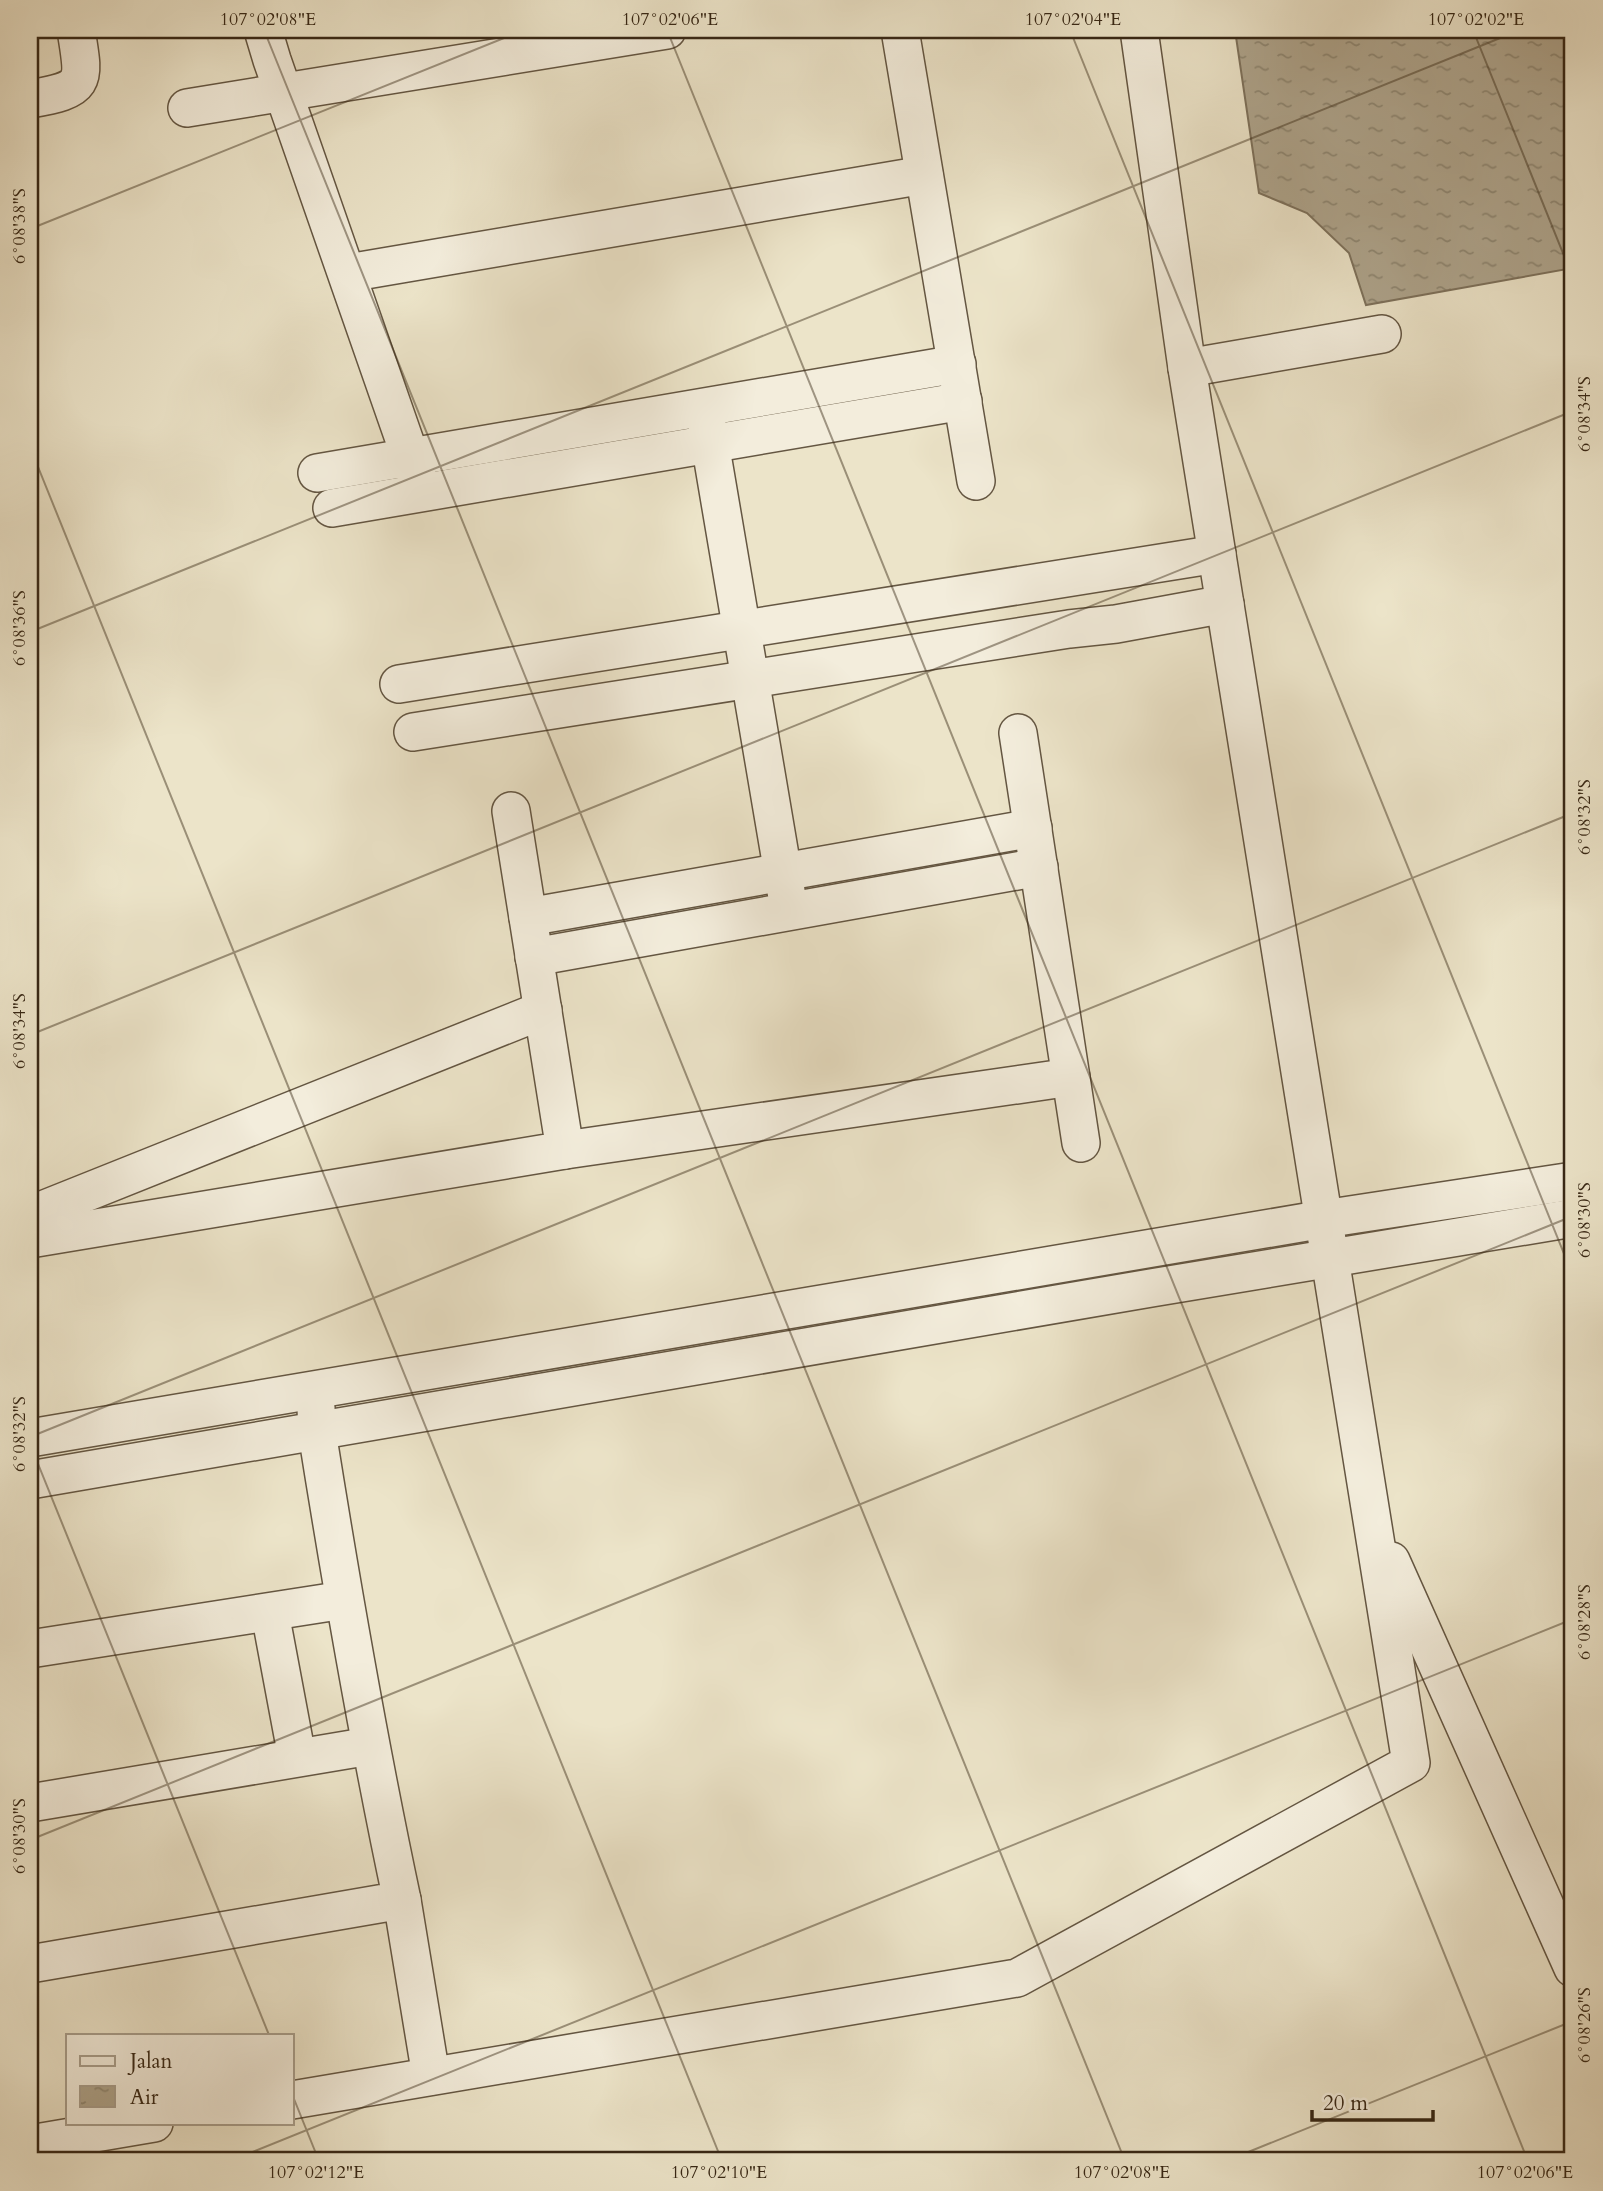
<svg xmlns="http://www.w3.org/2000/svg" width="1603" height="2191" font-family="Cardo,serif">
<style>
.water{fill:url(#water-ripples);stroke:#7e725c;stroke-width:2}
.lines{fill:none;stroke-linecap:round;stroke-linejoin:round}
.street-casing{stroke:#645642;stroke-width:40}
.street{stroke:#f3eddc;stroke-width:37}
.ticks{fill:none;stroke:#372715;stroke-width:2;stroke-opacity:0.45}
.neatline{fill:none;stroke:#372715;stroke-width:2.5}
.ticks-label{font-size:18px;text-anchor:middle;fill:#372715}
</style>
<defs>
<pattern id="water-ripples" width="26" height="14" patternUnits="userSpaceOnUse" patternTransform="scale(1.75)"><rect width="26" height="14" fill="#aea48c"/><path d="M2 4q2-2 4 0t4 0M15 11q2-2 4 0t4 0" fill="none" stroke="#8e8671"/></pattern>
</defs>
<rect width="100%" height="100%" fill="#ece4c9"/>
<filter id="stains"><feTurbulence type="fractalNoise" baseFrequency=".00286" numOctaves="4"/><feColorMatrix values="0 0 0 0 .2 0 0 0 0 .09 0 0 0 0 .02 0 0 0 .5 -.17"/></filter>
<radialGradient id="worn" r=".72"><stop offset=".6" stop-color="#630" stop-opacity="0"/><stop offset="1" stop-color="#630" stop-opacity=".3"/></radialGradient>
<!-- water -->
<polygon class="water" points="1235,30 1573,30 1573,268 1366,305 1349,253 1307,213 1259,193"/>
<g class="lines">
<!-- street casing -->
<g class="street-casing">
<g id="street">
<polyline points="263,30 272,60 418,479"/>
<polyline points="900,30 976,481"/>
<path d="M30 99C87 89 85 84 76 30"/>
<polyline points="187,108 667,30"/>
<polyline points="348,273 924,175"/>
<polyline points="1187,368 1382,334"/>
<polyline points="706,419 787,897"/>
<polyline points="317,473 957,364"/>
<polyline points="332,508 963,401"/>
<polyline points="399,684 1217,554"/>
<polyline points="413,732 1069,629 1116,624 1225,604"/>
<polyline points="1018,733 1081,1143"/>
<polyline points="528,917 1033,828"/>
<polyline points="534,957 1039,867"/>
<polyline points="565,1150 1071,1077"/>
<polyline points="30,1215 543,1010"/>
<polyline points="30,1239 565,1150 511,811"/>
<polyline points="30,1438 1324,1219 1573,1181"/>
<path d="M30 1480C545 1394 1058 1301 1573 1218"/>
<polyline points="1391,1561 1573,1968"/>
<polyline points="270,1613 297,1757"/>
<polyline points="30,1649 344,1600"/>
<polyline points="30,1803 370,1746"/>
<polyline points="402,1900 431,2076"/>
<path d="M30 1964 402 1900C369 1745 342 1589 317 1432L316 1408"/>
<polyline points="292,2100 1017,1978 1411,1763 1187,368 1139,30"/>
<polyline points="30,2144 154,2123"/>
</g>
</g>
<!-- street -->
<use href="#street" class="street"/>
</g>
<!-- ticks -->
<path class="ticks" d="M264 30 1125 2161M667 30 1528 2161M1070 30 1573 1276M1473 30 1573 278M30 229 524 30M30 447 722 2161M30 632 1520 30M30 1035 1573 411M30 1437 1573 813M30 1444 269 2035M30 1840 1573 1216M292 2094 319 2161M230 2161 1573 1619M1226 2161 1573 2021"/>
<!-- margin -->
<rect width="1603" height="2191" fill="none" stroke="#ece4c9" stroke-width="77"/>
<!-- legend -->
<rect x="66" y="2034" width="228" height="91" fill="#f3eddc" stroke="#a89e8c" stroke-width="2"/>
<rect x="80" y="2056" width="35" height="10" fill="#f3eddc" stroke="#a89e8c" stroke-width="2"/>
<text x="130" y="2068" font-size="21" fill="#372715">Jalan</text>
<rect x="80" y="2086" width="35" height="21" fill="url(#water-ripples)" stroke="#a89e8c" stroke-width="2"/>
<text x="130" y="2104" font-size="21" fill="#372715">Air</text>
<!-- scale -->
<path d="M1312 2110v10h121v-10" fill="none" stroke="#372715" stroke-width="3.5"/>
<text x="1323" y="2110" font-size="21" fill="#372715" stroke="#f3eddc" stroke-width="5" paint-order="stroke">20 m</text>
<rect x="38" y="38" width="1526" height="2114" class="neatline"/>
<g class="ticks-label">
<text x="268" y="25">107°02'08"E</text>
<text x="670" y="25">107°02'06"E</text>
<text x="1073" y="25">107°02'04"E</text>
<text x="1476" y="25">107°02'02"E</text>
<text transform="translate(19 226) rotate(-90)" y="6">6°08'38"S</text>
<text transform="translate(1584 414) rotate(-90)" y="6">6°08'34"S</text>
<text transform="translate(19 628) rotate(-90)" y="6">6°08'36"S</text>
<text transform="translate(1584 817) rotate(-90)" y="6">6°08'32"S</text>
<text transform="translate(19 1031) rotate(-90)" y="6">6°08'34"S</text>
<text transform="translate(1584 1220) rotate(-90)" y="6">6°08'30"S</text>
<text transform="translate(19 1434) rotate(-90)" y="6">6°08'32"S</text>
<text transform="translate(1584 1622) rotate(-90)" y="6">6°08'28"S</text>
<text transform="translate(19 1836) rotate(-90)" y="6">6°08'30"S</text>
<text transform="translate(1584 2025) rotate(-90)" y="6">6°08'26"S</text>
<text x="316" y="2178">107°02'12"E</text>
<text x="719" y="2178">107°02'10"E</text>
<text x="1122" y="2178">107°02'08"E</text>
<text x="1525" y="2178">107°02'06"E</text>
</g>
<rect width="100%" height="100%" filter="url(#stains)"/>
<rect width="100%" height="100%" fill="url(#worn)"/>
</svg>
